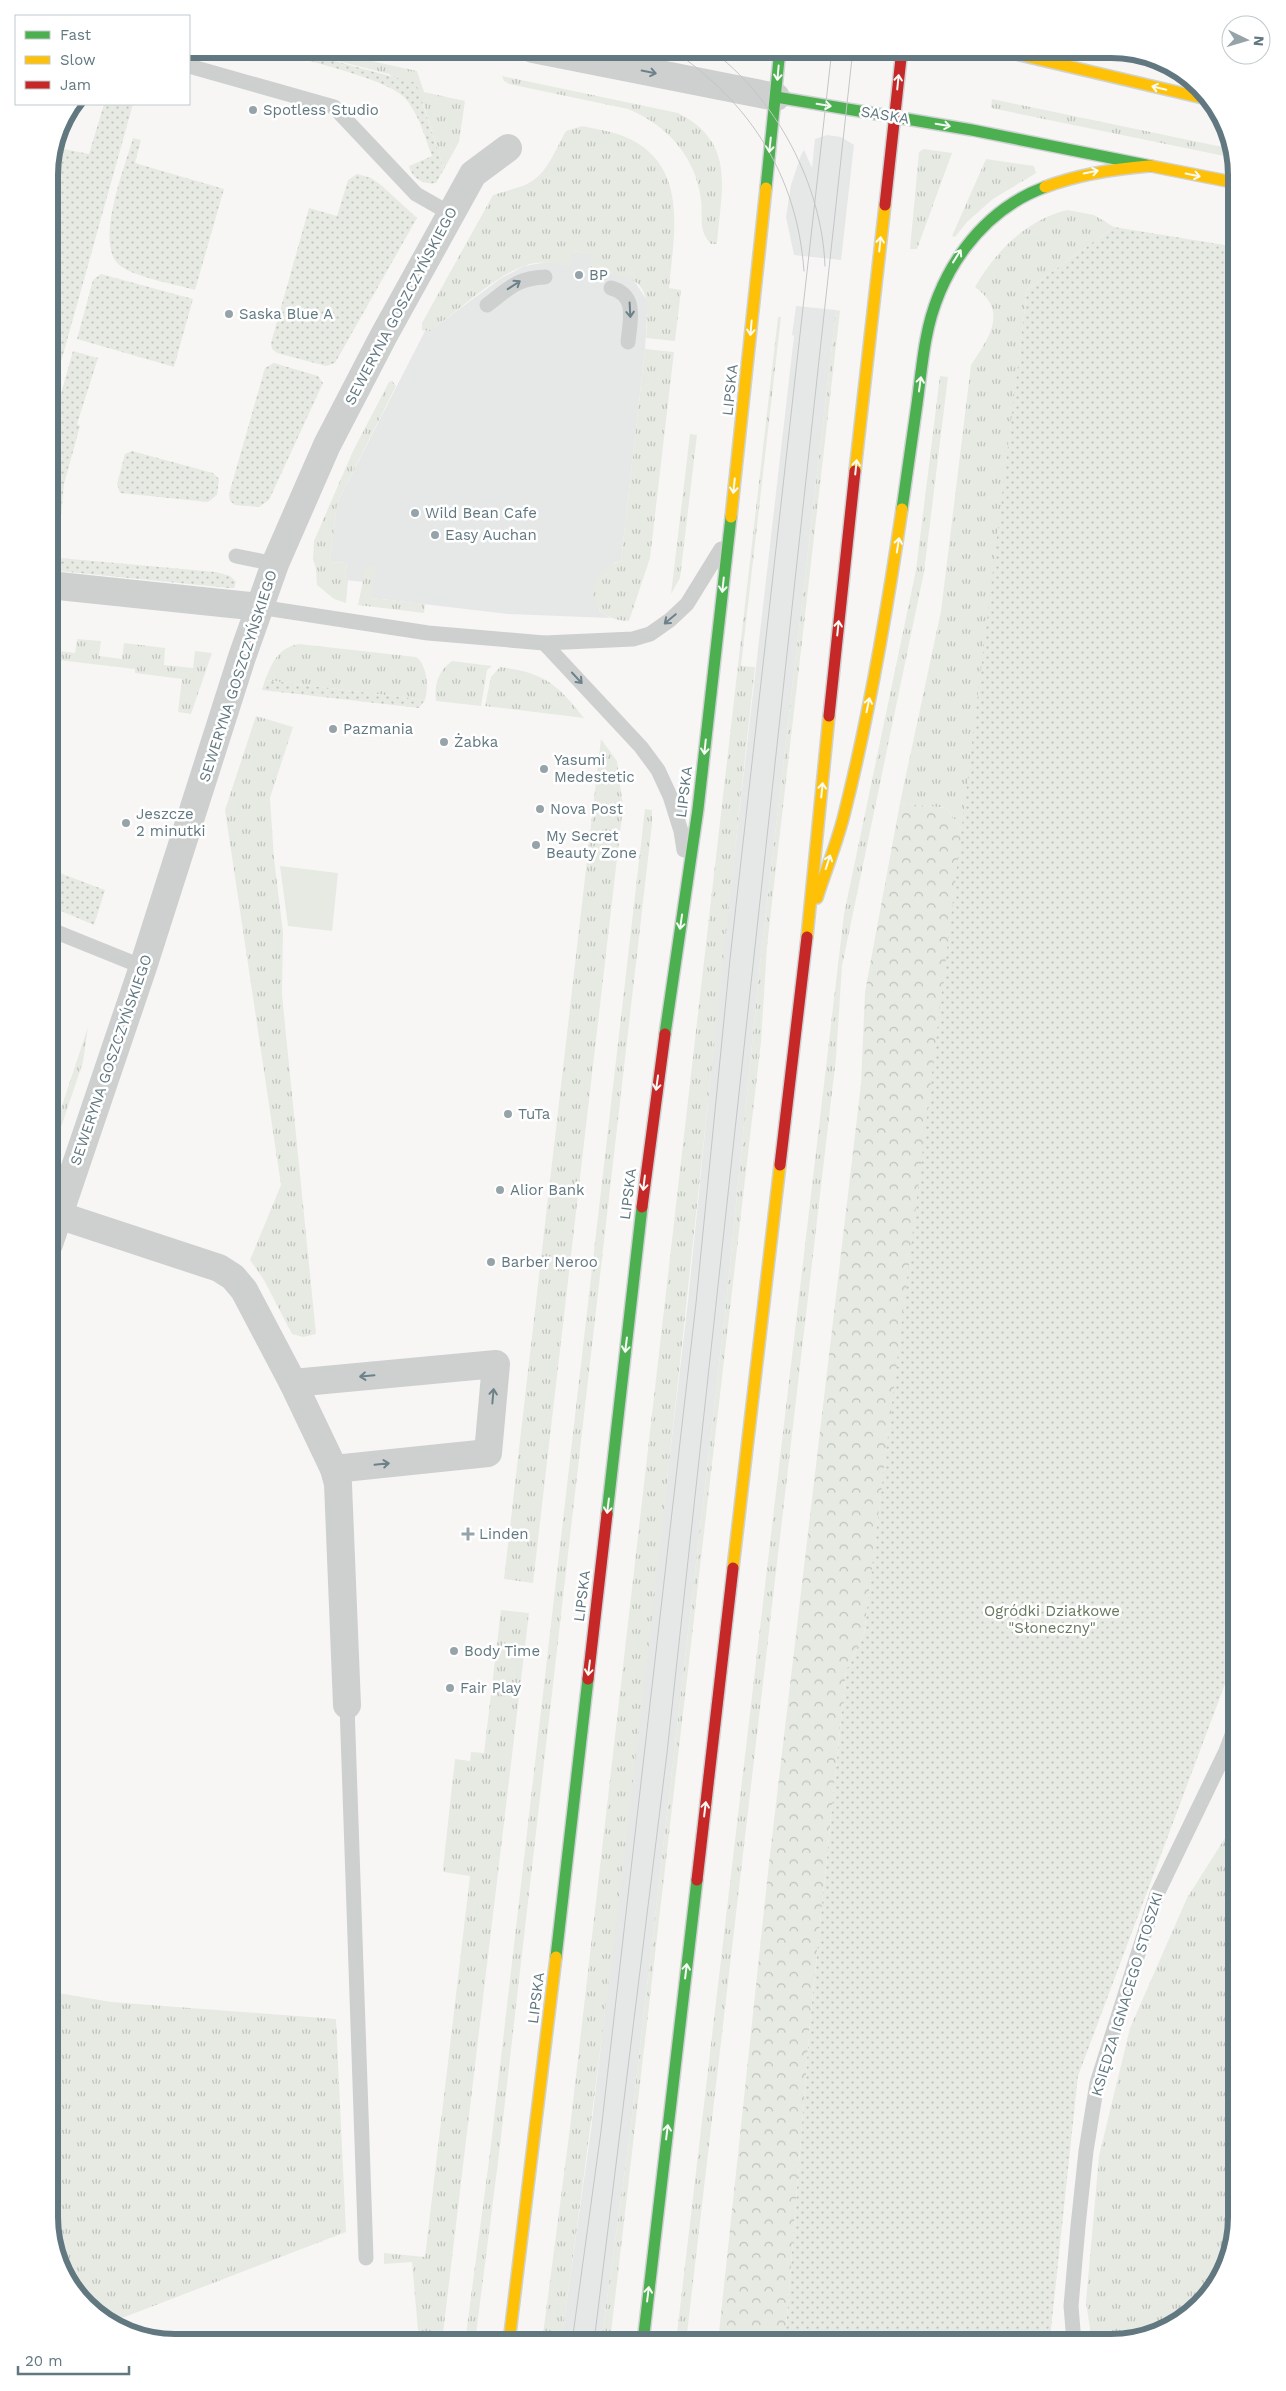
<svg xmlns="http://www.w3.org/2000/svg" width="1286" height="2391" font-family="'Work Sans',sans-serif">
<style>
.built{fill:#e6e8e7}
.grass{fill:url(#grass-tufts)}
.forest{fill:url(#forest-crowns)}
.park{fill:#e7eae3}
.garden{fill:url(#garden-dots)}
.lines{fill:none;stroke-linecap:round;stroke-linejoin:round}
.fast-casing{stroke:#d0d3d4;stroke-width:14}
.slow-casing{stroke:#d0d3d4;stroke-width:14}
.jam-casing{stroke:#d0d3d4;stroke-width:14}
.lane{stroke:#ced0d0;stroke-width:15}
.street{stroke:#ced0d0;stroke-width:28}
.fast{stroke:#4caf50;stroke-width:11}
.slow{stroke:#ffc107;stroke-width:11}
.jam{stroke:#c62828;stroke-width:11}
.tram{stroke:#c3c6c6;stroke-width:1}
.oneway{stroke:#6c8189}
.oneway2{stroke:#f6fbf6}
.poi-dot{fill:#96a4aa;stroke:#fff;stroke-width:2}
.labels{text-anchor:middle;stroke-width:5;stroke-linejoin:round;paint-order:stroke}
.poi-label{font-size:15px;fill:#617881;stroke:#fff;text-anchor:start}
.street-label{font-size:15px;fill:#617881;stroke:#fff}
.park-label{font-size:15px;fill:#687960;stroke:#fff}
.rim{fill:none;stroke:#617881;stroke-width:6}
</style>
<defs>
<pattern id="grass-tufts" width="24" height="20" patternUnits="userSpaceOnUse" patternTransform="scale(1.25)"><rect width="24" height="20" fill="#e7eae3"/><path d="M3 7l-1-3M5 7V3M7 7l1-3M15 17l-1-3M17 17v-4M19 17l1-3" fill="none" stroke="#bfc2bd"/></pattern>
<pattern id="forest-crowns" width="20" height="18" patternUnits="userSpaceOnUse" patternTransform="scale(1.25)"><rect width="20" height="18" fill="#e7eae3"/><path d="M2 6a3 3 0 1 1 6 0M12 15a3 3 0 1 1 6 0" fill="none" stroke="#bfc2bd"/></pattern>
<pattern id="garden-dots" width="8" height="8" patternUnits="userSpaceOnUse" patternTransform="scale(1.25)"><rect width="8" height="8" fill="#e7eae3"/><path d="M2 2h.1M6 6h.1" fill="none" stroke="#bfc2bd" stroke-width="1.8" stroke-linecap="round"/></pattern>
</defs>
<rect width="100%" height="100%" fill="#f7f6f5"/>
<!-- built -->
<g class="built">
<polygon points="827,135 841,137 854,145 841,260 794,255 786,217 791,185 801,155 804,150 812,168 815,139"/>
<polygon points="572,251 593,254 591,269 622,274 633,279 648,302 645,349 621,561 614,563 599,610 610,618 508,614 372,598 364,582 345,580 347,563 330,562 337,503 425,331 435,327 500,279 524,266 548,262 570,265"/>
<polygon points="796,306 836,310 760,964 726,1304 630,2133 601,2342 561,2342 591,2130 688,1301 722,963 794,336 792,335"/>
</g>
<!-- grass -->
<g class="grass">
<polygon points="290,49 317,49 417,71 424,92 465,101 459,142 444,169 423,103 389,74"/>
<path d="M502 76 678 113C737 143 721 189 717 244H711C698 231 703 217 701 200 696 157 667 125 628 109L509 84 504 81Z"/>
<polygon points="992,99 1232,149 1234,158 991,108"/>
<path d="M582 126C595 129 611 131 623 136 690 163 674 232 669 288L681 290 675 341 646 338C651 284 644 277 591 269L592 254 573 251 570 266C555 263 539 260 524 266 497 275 459 310 435 327L430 331 422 330V323L493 195C504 191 516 189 527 184 547 175 556 148 566 131Z"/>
<polygon points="924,149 952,153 917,249 910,249 919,152"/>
<polygon points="986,159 1034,166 1036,173 993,199 967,222 955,237 952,236"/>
<path d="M1067 210 1094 215 1114 227 1027 290 963 831 946 808 900 803 941 611 971 365C989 337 1009 312 975 287 995 252 1026 220 1067 210Z"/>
<polygon points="836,310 840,311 767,946 761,1042 610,2342 601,2342 630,2133 726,1304 760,964"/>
<path d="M778 317H781L741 666 755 667C693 1226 640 1786 561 2342H542L570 2128Z"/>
<path d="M645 349 674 352 650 558 629 621C585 621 581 573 621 561Z"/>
<polygon points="940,376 948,377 924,572 842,966 836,1058 686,2342 676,2342 844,914 916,570"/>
<polygon points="392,381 396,386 337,503 330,562 347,563 345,580 348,580 346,603 334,599 317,585 316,569 313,559 314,541 353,451 389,382"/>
<polygon points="690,434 697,435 681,570 680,578 671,594"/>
<polygon points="366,566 376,567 372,598 425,604 424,613 358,605"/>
<polygon points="49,636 53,636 52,650 75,653 77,639 101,641 99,656 122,659 124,643 165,648 164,665 193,668 195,651 212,653 191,714 178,712 182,679 135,673 135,669 49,659"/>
<path d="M299 644 416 657C427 664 429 688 425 700L265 680C273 661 278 648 299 644Z"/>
<path d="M452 661 492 666 487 670 481 706 436 701C434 685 438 671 452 661Z"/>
<path d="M500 667C545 673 556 683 584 718L485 706 491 677Z"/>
<polygon points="256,716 293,727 270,798 274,859 283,932 282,995 316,1334 303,1337 292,1334 264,1280 250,1260 281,1185 225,810"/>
<polygon points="601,739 617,761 623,807 533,1583 504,1579"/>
<polygon points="645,809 652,810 652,824 499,2154 475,2342 465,2342 490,2153"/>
<polygon points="88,1027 83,1062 49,1163 49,1145"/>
<polygon points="501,1610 529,1613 442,2342 419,2342 412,2262 384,2264 384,2253 425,2257 470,1876 444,1872 443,1868 455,1759 470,1761 471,1752 484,1753"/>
<polygon points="1237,1819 1237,2217 1216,2287 1160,2333 1111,2342 1092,2342 1086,2302 1099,2156 1130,2028 1187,1898"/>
<polygon points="58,1993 111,2002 336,2019 346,2232 109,2323 104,2321 58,2265 49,2216 49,2008"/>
</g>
<!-- forest -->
<polygon class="forest" points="900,803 946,808 963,831 864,1634 846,1671 810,2022 785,2342 718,2342 769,1863 861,1084 865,992"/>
<!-- park -->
<polygon class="park" points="280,866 338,873 332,931 288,926"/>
<!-- garden -->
<g class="garden">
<path d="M264 49H290L416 83 444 169 436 183C424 185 412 179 409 166L432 156C425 137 418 112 404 97 383 77 295 58 264 49Z"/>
<polygon points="104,104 133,104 49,405 49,167 54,147 89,154"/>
<path d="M133 138 141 140 135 163 224 189 195 290C175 284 132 277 118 264 95 241 125 166 133 138Z"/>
<polygon points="357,174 371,178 381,185 417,218 335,363 326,366 277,353 272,349 271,343 309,208 337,216 348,180"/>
<polygon points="1114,227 1237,247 1237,1652 1078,2076 1051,2329 1054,2342 785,2342 810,2022 846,1671 864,1634 1027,290"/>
<polygon points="101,274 193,299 174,367 77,339 93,280"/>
<polygon points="73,351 98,358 77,424 80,426 64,484 61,516 56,515 49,507 53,422"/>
<polygon points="274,363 318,376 323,383 269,500 259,507 235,505 230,501 229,494 265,368"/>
<polygon points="132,451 213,473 219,479 217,495 208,502 120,493 117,484 125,454"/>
<polygon points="49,557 216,572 230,576 236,582 234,588 229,588 49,570"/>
<polygon points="265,680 425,700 419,708 262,690"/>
<polygon points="49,869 105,890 94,925 49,906"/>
</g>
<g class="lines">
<!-- fast casing -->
<g class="fast-casing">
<g id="fast">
<polyline points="776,97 972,130 1151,166"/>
<polyline points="766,188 780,49"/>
<path d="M902 509C907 474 912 439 917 404 920 382 922 360 926 339 938 273 980 211 1045 187"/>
<polyline points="665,1034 698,809 731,517"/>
<polyline points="607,1514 642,1207"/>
<polyline points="556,1957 588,1679"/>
<polyline points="643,2342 697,1880"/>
</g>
</g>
<!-- slow casing -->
<g class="slow-casing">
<g id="slow">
<polyline points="995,49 1207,99"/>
<polyline points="1151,166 1237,183"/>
<path d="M1045 187C1079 174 1113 169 1149 166"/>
<polyline points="855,471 885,205"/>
<polyline points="731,517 766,188"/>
<path d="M817 898C826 869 838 841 845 811 870 712 887 611 902 509"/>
<polyline points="807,937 829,716"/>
<polyline points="733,1568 780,1165"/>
<polyline points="509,2342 556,1957"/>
</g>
</g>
<!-- jam casing -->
<g class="jam-casing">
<g id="jam">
<polyline points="885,205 902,49"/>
<polyline points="829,716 855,471"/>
<polyline points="780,1165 807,937"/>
<polyline points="642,1207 665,1034"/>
<polyline points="588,1679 607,1514"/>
<polyline points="697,1880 733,1568"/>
</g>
</g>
<!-- lane -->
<g class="lane">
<polyline points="189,66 334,107 416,194 451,214"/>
<path d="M611 288C638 295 630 321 628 342"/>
<path d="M487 305C508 289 517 278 545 277"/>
<polyline points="236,556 275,564"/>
<polyline points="259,607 428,633 544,643 633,639 650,634 670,620 687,604 721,549"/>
<polyline points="544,643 641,747 658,770 670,796 681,831 684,850"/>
<polyline points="49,929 143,967"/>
<polyline points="347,1705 366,2258"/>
<polyline points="1074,2342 1071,2306 1078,2226 1086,2151 1097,2083 1157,1894 1226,1751 1237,1722"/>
</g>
<!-- street -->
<g class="street">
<polyline points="533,49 776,97"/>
<polyline points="49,585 259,607"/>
<polyline points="49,1212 219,1268 233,1277 244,1290 293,1383 334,1469 338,1484 347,1705"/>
<polyline points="49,1244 143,967 242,657 275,564 327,445 383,337 473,174 508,148"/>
<polyline points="293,1383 496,1364 488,1453 334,1469"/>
</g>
<!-- fast -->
<use href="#fast" class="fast"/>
<!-- slow -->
<use href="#slow" class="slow"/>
<!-- jam -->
<use href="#jam" class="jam"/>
<!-- tram -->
<g class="tram">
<path d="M671 49C750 102 797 175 804 271"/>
<path d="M710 49C776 98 822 184 825 266"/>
<polyline points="572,2342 601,2131 696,1303 730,959 832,49"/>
<polyline points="594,2342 667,1753 853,49"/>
</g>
</g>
<!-- one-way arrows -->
<defs><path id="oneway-shaft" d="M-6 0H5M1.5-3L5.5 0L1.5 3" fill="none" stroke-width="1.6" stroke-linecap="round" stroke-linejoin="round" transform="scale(1.25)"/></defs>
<g class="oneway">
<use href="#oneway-shaft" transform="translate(649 72) rotate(11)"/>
<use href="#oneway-shaft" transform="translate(514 285) rotate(-33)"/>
<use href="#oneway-shaft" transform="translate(630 310) rotate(87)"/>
<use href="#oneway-shaft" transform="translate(670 619) rotate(140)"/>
<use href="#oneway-shaft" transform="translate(577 678) rotate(47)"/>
<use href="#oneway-shaft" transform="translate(367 1376) rotate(175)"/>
<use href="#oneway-shaft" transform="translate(493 1396) rotate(-85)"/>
<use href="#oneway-shaft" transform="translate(382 1464) rotate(-6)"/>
</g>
<g class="oneway2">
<use href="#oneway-shaft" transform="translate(778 73) rotate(95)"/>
<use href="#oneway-shaft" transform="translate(898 82) rotate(-84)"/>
<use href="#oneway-shaft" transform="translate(1159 88) rotate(-167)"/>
<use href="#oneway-shaft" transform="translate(824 105) rotate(9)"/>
<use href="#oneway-shaft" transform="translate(943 125) rotate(10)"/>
<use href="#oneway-shaft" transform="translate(770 145) rotate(96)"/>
<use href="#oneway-shaft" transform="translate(1091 172) rotate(-11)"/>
<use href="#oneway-shaft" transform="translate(1193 175) rotate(11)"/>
<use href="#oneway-shaft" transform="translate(880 244) rotate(-84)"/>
<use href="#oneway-shaft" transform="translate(957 256) rotate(-58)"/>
<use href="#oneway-shaft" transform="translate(751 328) rotate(95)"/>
<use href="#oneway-shaft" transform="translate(920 384) rotate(-82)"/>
<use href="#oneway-shaft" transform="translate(856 467) rotate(-84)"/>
<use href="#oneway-shaft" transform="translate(734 486) rotate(96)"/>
<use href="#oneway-shaft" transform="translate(898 545) rotate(-81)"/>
<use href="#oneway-shaft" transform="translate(723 585) rotate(96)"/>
<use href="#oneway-shaft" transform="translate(838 628) rotate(-84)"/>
<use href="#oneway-shaft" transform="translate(868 705) rotate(-78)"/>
<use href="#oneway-shaft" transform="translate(705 747) rotate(96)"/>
<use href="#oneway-shaft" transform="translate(822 790) rotate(-84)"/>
<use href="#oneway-shaft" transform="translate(828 862) rotate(-72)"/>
<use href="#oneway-shaft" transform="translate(681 922) rotate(98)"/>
<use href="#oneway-shaft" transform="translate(657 1083) rotate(98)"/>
<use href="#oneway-shaft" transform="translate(644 1183) rotate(97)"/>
<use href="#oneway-shaft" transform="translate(626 1345) rotate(97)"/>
<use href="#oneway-shaft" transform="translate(608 1506) rotate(97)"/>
<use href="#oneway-shaft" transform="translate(589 1668) rotate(97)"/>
<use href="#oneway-shaft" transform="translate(705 1809) rotate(-83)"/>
<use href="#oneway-shaft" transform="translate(686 1971) rotate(-83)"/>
<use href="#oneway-shaft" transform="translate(667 2132) rotate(-83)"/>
<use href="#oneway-shaft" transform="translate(648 2294) rotate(-83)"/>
</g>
<!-- markers -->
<g class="poi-dot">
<circle cx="253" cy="110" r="5"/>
<circle cx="579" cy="275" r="5"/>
<circle cx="229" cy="314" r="5"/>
<circle cx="415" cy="513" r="5"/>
<circle cx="435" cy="535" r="5"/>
<circle cx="333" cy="729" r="5"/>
<circle cx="444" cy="742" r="5"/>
<circle cx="544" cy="769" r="5"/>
<circle cx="540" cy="809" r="5"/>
<circle cx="126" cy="823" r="5"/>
<circle cx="536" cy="845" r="5"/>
<circle cx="508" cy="1114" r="5"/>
<circle cx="500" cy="1190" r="5"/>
<circle cx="491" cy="1262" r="5"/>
<path d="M465.5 1526.5h5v5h5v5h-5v5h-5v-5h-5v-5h5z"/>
<circle cx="454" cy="1651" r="5"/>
<circle cx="450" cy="1688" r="5"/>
</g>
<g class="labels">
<!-- poi labels -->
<g class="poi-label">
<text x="263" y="115">Spotless Studio</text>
<text x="589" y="280">BP</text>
<text x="239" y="319">Saska Blue A</text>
<text x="425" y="518">Wild Bean Cafe</text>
<text x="445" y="540">Easy Auchan</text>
<text x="343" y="734">Pazmania</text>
<text x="454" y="747">Żabka</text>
<text x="554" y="765">Yasumi<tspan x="554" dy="17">Medestetic</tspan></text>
<text x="550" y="814">Nova Post</text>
<text x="136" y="819">Jeszcze<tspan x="136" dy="17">2 minutki</tspan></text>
<text x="546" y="841">My Secret<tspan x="546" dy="17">Beauty Zone</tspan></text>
<text x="518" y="1119">TuTa</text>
<text x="510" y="1195">Alior Bank</text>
<text x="501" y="1267">Barber Neroo</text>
<text x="479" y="1539">Linden</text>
<text x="464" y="1656">Body Time</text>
<text x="460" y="1693">Fair Play</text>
</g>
<!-- street labels -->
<g class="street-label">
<text transform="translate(885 115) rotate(9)" y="5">SASKA</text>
<text transform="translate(401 306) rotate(-62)" y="5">SEWERYNA GOSZCZYŃSKIEGO</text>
<text transform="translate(730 390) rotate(-84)" y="5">LIPSKA</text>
<text transform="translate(238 676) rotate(-72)" y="5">SEWERYNA GOSZCZYŃSKIEGO</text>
<text transform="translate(684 792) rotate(-83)" y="5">LIPSKA</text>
<text transform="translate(111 1060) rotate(-71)" y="5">SEWERYNA GOSZCZYŃSKIEGO</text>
<text transform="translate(628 1194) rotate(-83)" y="5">LIPSKA</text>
<text transform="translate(582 1596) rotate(-83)" y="5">LIPSKA</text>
<text transform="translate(1127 1994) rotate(-73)" y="5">KSIĘDZA IGNACEGO STOSZKI</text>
<text transform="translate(536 1998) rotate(-83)" y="5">LIPSKA</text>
</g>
<!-- park labels -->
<g class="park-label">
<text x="1052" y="1616">Ogródki Działkowe<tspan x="1052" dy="17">"Słoneczny"</tspan></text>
</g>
</g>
<!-- crop -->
<path d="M0 0H1286V2391H0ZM175 58H1111A117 117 0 0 1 1228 175V2217A117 117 0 0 1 1111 2334H175A117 117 0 0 1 58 2217V175A117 117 0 0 1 175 58Z" fill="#fff" fill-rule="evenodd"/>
<path class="rim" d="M175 58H1111A117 117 0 0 1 1228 175V2217A117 117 0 0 1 1111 2334H175A117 117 0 0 1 58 2217V175A117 117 0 0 1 175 58Z"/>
<!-- legend -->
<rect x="15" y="15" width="175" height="90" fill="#ffffff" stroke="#c0c9cd"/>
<rect x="25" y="31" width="25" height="8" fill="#4caf50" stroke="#c0c9cd"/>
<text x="60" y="40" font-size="15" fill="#617881">Fast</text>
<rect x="25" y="56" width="25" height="8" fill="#ffc107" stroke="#c0c9cd"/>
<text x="60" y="65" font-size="15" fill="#617881">Slow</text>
<rect x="25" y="81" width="25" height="8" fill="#c62828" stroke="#c0c9cd"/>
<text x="60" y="90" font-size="15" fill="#617881">Jam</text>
<!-- north arrow -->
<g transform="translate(1246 40) rotate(95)"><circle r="24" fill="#ffffff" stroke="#c0c9cd"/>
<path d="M0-4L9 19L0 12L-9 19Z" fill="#96a4aa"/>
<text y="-8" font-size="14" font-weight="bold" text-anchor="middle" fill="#617881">N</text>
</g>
<!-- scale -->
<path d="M18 2366v8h111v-8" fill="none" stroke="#617881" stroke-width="2.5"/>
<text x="25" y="2366" font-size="15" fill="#617881" stroke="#ffffff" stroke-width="4" paint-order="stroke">20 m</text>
</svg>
